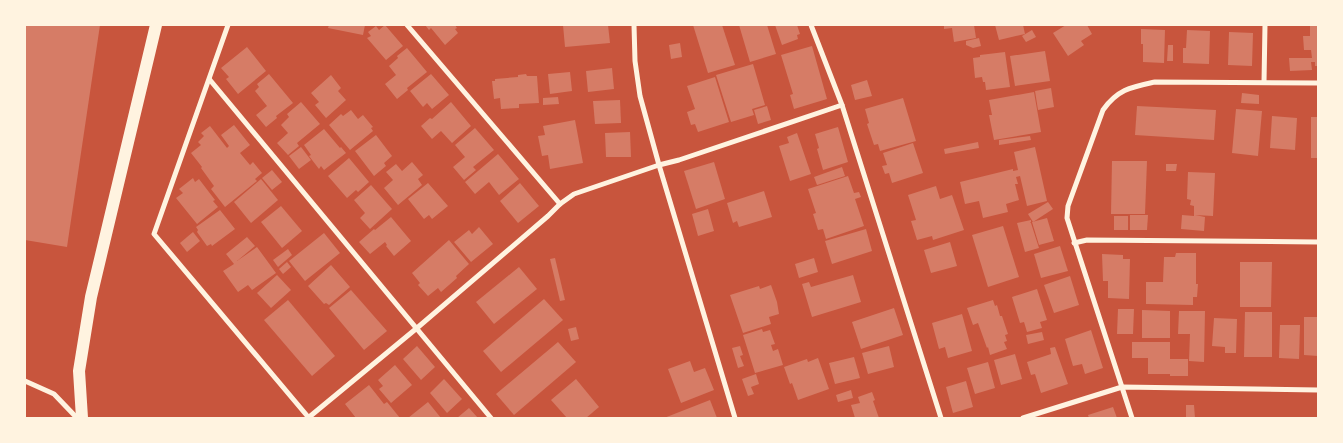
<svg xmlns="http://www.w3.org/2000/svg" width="1343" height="443" font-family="'Noto Serif',serif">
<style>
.building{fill:#d67c66}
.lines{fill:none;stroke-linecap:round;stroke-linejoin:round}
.minor{stroke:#fff3e0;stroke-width:5}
.primary{stroke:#fff3e0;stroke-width:12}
</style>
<rect width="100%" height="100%" fill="#c8553d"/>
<!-- building -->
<g class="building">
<polygon points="25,25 100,25 67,247 25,240"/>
<polygon points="329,25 365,25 363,35 328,28"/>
<polygon points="385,25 403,46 386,60 367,38 371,36 368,32 376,26 379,30"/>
<polygon points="425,25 455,25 457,28 455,29 458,33 445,45 431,28 429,30"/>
<polygon points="563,25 608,25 610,43 565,47"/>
<polygon points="693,25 722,25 735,65 708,73"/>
<polygon points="739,25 767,25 776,54 750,62"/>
<polygon points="775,25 797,25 800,34 797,35 798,39 782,45"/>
<polygon points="944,25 974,25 976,38 954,42 952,28 944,29"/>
<polygon points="995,25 1023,25 1025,34 999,40"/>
<polygon points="1066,25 1087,25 1092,34 1081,41 1084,45 1068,56 1053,33"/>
<polygon points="1310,25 1318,25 1318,66 1315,66 1315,62 1311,62 1312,70 1290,71 1289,58 1312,58 1311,50 1304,50 1303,36 1310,36"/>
<polygon points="1141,29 1165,30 1164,63 1143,62 1143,44 1141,44"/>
<polygon points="1032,30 1036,37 1026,42 1022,36"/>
<polygon points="1187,30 1210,31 1209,64 1183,63 1183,48 1186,48"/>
<polygon points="1229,32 1253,33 1252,66 1228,65"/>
<polygon points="979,38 981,46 973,48 966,45 966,41"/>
<polygon points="680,43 682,57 671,59 669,45"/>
<polygon points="1168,45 1173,45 1173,61 1167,61"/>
<polygon points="812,46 827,99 794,109 790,95 793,94 781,55"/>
<polygon points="247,47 266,71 238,94 226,79 229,77 221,68"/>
<polygon points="407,48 427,72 407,88 408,90 397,99 385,84 396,75 389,66 398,58 397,56"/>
<polygon points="1045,51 1050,81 1015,86 1010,56"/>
<polygon points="1005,52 1010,87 986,90 985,82 983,82 982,77 975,78 973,58 980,57 980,55"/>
<polygon points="753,64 765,105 752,109 754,115 731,122 716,75"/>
<polygon points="612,68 614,89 588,92 586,71"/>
<polygon points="570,72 572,91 550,94 548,74"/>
<polygon points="269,74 293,103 276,116 277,118 266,127 256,115 267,106 255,91 259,87 257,84"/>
<polygon points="431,74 449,95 432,109 427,103 423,107 410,91"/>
<polygon points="526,74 527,76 537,76 539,103 519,104 519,108 501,109 500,98 494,99 492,81 495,81 495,79 518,77 518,75"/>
<polygon points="331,75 341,88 338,91 346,100 326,118 315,105 319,102 311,93"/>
<polygon points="715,77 729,122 698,132 695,124 691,125 687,112 695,109 687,86"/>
<polygon points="867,80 872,96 855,100 851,85"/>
<polygon points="1051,88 1054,107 1038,110 1035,91"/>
<polygon points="1034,92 1041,132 994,140 989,115 992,115 989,100"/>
<polygon points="1242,93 1259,95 1259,104 1241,103"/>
<polygon points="558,97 559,104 543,105 543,98"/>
<polygon points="903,98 916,141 880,151 878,144 874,145 867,124 869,123 865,109"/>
<polygon points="620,100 621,123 595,124 593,101"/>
<polygon points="301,102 320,124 297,143 299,146 288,155 277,143 288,133 281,125 289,117 287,114"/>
<polygon points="451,102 471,126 452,143 441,131 432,139 421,126 430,118 432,119"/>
<polygon points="767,106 771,120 758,124 754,110"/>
<polygon points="1137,106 1216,110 1214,140 1135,135"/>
<polygon points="1236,109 1262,111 1258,156 1232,153"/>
<polygon points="351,110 358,119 363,115 373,127 371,128 373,131 350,150 329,125 341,114 343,116"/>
<polygon points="1272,116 1297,118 1295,150 1270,148"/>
<rect x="1311" y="117" width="7" height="41"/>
<polygon points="575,120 583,163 550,169 548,155 542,156 538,136 545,135 543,126"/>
<polygon points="234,125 250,145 240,153 250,165 253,162 262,173 255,179 257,181 225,207 211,189 214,186 201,168 202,167 191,153 201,145 198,142 204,136 201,133 210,126 227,148 229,146 221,135"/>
<polygon points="838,127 848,162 823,170 817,149 819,148 815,134"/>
<polygon points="475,128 494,150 473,167 476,170 464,180 453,167 465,157 455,145"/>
<polygon points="324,129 340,148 341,147 346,153 324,170 321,166 319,169 309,156 311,155 304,145"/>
<polygon points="630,132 631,157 606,157 605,133"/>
<polygon points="797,133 811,174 790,181 779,146 789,143 787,137"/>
<polygon points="376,135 392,156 384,163 386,166 374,176 355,151"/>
<polygon points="1030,136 1031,140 999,145 999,140"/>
<polygon points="978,142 979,148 945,154 944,149"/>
<polygon points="913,143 923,173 892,183 889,173 885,174 882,166 887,165 883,153"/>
<polygon points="301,147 311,160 299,169 289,156"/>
<polygon points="1035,147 1047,201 1027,206 1020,176 1016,177 1018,184 1015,184 1019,200 1006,204 1008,212 983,218 979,201 965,204 960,182 1013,169 1013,171 1018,170 1014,152"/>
<polygon points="498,154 519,179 499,195 489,182 475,194 465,182"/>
<polygon points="349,158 369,182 358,192 356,190 347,198 328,176"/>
<polygon points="1112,161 1147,161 1145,214 1111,214"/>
<polygon points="412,162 423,175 418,179 422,185 398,205 384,188 393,180 386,172 396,164 402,171"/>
<polygon points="714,162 725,199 696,209 684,171"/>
<polygon points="1166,164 1177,164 1176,171 1166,171"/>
<polygon points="842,167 845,176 817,185 814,177"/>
<polygon points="272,170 282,182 272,190 262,178"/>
<polygon points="1188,172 1215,173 1213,216 1195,215 1205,217 1204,231 1181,229 1182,215 1194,216 1194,206 1190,205 1191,200 1187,199"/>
<polygon points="848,176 854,193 859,192 861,197 855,199 864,226 826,239 823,229 818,230 813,214 816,213 808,189"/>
<polygon points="193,178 195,182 199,179 215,200 213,201 218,207 197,224 176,198 183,193 179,189"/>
<polygon points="261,179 278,200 251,223 234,202"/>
<polygon points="428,183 448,206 432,219 429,215 424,219 408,199"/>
<polygon points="520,183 539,206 518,223 500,201"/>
<polygon points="371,185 392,209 370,229 360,218 365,213 354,200"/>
<polygon points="936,186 940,199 952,195 964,230 933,240 932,236 917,240 911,221 916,220 908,195"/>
<polygon points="764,191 772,217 739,227 737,221 733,223 727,203"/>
<polygon points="1048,202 1053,209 1033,222 1028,214"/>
<polygon points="281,206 302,231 282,248 261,222"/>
<polygon points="708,209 714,231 698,236 692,214"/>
<polygon points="220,210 235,229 212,246 211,244 207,246 197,232 198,230 196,227"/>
<polygon points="1130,215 1148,215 1147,230 1130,230"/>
<rect x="1114" y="216" width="14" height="14"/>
<polygon points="391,217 411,241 394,256 386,246 387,245 385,242 370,254 359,242 374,229 375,230"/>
<polygon points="1047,218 1054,241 1039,245 1032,222"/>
<polygon points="1031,220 1031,222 1030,223 1031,223 1039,248 1025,252 1017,223"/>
<polygon points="1003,226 1019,277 988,287 972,235"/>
<polygon points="479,227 493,244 471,262 454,242 469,230 472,234"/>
<polygon points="866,229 872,251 832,264 825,241"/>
<polygon points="193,232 200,241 187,252 180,243"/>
<polygon points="324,233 340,253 305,281 289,261"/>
<polygon points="247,237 255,246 237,261 257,247 276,273 252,290 248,285 238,292 223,271 234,264 226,254"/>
<polygon points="449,240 469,264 456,276 457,278 441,292 438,288 428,296 418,285 420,283 412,273"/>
<polygon points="950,242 957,266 931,273 924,250"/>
<polygon points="1060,246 1068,271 1041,278 1034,254"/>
<polygon points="288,249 292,255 278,267 273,260"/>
<polygon points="1176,253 1196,253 1196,284 1198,284 1197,297 1193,297 1193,305 1146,304 1146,282 1163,282 1164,257 1175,257"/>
<polygon points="1102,254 1123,255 1123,259 1130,259 1129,299 1108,298 1108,281 1103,281"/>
<polygon points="555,258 565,300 560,301 550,259"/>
<polygon points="814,258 818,272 799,278 795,264"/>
<polygon points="287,262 291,267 283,274 279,269"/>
<polygon points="1240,262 1272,262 1271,307 1240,307"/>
<polygon points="331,265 350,287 329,305 326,303 324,304 308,286"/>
<polygon points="519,267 537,289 494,324 476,302"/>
<polygon points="277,275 291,290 271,308 257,293"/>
<polygon points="853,275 861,302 812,317 802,284 809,282 811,287"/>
<polygon points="1070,276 1079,305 1054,313 1044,285"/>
<polygon points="771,285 777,302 779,314 769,317 771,324 743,333 730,295 759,286 760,289"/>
<polygon points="1037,289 1047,320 1040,322 1042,328 1027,332 1024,322 1020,323 1012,297"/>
<polygon points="351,290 387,331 364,350 329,308"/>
<polygon points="544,299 563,320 501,372 483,351"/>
<polygon points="288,300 335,356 312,376 264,320"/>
<polygon points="993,300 995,306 997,305 1000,316 1002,316 1008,334 1005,335 1007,341 1004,342 1007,349 990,355 988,347 987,348 978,323 973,325 967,308"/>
<polygon points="894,308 903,335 861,349 852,322"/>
<polygon points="1118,309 1134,309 1133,334 1117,334"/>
<polygon points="1142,310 1170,311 1170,338 1142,338"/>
<polygon points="1179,311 1205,311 1204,362 1189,361 1190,334 1178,334"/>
<polygon points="1245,312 1272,312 1272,357 1244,357"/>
<polygon points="962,314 972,351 948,358 945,347 939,349 932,323"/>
<polygon points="1304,317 1318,317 1318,356 1304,355"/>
<polygon points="1214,318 1237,319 1236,353 1225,353 1225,347 1212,346"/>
<polygon points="1280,325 1300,325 1299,359 1279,358"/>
<polygon points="576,327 579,339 571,341 568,329"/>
<polygon points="762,329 763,332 770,330 775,344 771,345 773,351 778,349 783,365 755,373 743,335"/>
<polygon points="1091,330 1103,368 1085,374 1082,364 1073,366 1065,339"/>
<polygon points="1042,332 1044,340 1028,344 1026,335"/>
<polygon points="558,342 576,362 514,415 496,394"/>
<polygon points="1132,342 1170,342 1170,359 1188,359 1188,376 1170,376 1170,374 1148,374 1148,358 1132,358"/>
<polygon points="417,346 435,367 421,380 403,359"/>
<polygon points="740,346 743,355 740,356 744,366 738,368 732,348"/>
<polygon points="889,346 894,367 868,374 862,353"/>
<polygon points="1055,347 1068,384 1041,393 1035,374 1031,375 1027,362 1051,354 1050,348"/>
<polygon points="1015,354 1022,379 1001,385 994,360"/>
<polygon points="854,357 860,378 835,384 829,363"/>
<polygon points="818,358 829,389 798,400 792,383 790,384 784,367 807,359 808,362"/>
<polygon points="690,361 694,372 705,368 714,390 681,403 668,369"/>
<polygon points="988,362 995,388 975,394 967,368"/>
<polygon points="395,365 412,385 391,403 379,389 383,386 378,380"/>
<polygon points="756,374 759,384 751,387 754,394 748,396 742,379"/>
<polygon points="444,379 462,399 447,413 430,393"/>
<polygon points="576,379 599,407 586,418 567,418 551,400"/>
<polygon points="966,381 973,407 953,413 946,387"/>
<polygon points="369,385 384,404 387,402 400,418 356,418 345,404"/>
<polygon points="851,390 853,398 838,402 836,395"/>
<polygon points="872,392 875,400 873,401 879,418 855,418 851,405 860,403 858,397"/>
<polygon points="710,400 717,418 664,418"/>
<polygon points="428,402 441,418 408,418"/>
<polygon points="1186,405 1194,405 1195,418 1186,418"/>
<polygon points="1113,407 1117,418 1089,418 1088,415"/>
<polygon points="469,408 478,418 457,418"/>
</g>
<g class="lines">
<!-- minor -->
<g class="minor">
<polyline points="228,25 154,234 309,418"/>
<polyline points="407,25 560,204"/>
<polyline points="634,25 635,61 640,96 659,165 735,418"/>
<polyline points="811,25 842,105 941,418"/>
<polyline points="210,80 491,418"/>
<polyline points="1264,82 1265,25"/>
<polyline points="1074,243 1087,240 1318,242"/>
<polyline points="25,381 54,394 77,418"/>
<polyline points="308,418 417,328 548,216 560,204 574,194 659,165 679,160 842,105"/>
<polyline points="1023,418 1122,387 1318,390"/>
<path d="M1132 418 1067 218 1068 206 1103 110C1118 89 1132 87 1155 82L1318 83"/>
</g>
<!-- primary -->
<polyline class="primary" points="82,418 79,371 91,297 156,25"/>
</g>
<!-- border -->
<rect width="1343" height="443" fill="none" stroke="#fff3e0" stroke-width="52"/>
</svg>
